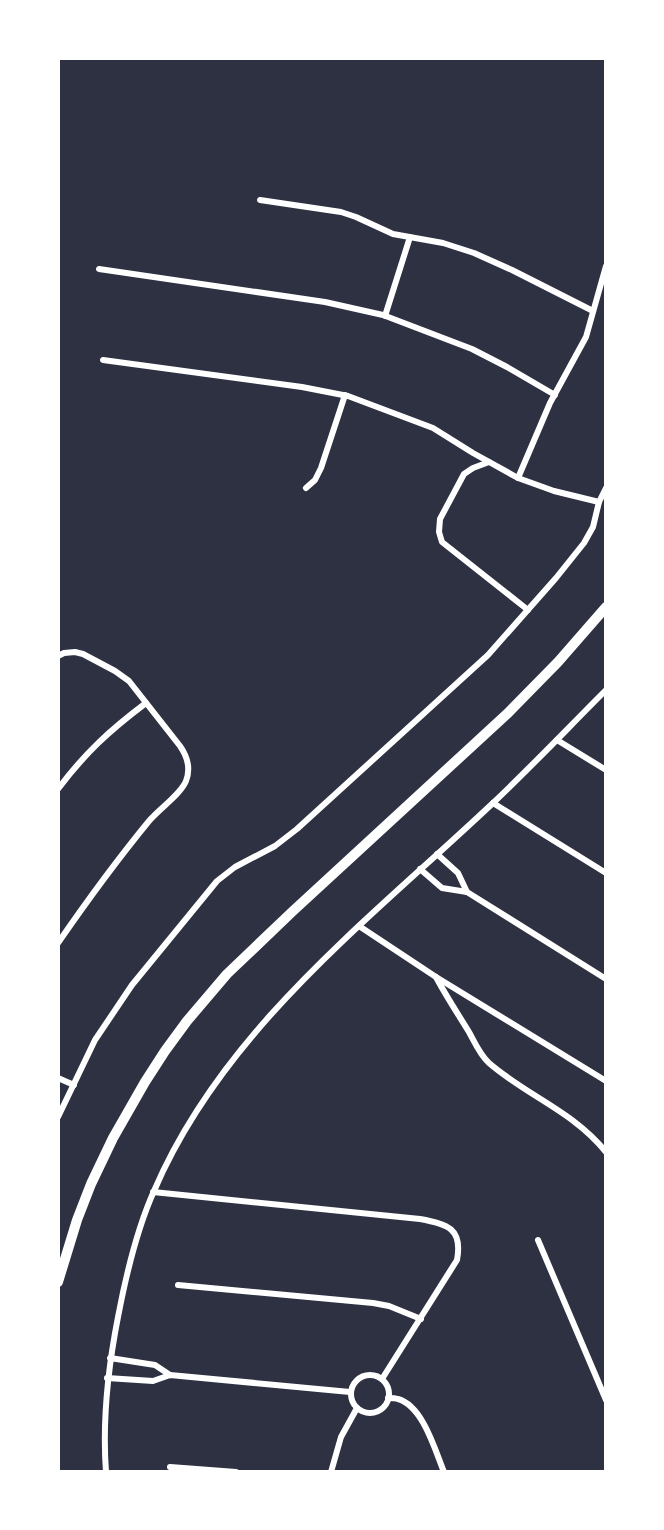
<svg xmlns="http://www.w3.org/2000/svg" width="664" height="1530" font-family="'PT Sans Narrow',sans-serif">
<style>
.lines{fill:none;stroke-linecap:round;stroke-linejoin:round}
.minor{stroke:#fff;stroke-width:6}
.secondary{stroke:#fff;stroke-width:10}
</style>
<rect width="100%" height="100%" fill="#2d3142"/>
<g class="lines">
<!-- minor -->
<g class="minor">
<polyline points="260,200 341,212 356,217 393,234 443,243 474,253 512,270 593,311"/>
<polyline points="99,269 325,302 383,315 472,349 507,367 555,395"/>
<polyline points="385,316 410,237"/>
<polyline points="103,360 302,387 348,396 433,428 473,453 518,478 554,491 599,502"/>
<polyline points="489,462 473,468 464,474 440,519 439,532 442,542 528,610"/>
<polyline points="518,478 550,403 586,337 606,266"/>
<polyline points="306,488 315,480 321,468 345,395"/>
<path d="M58 656 64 653 75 652 83 654 115 671 129 681 180 746C187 756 191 768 186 781 181 794 159 809 149 821 117 860 87 901 58 943"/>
<polyline points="557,740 606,770"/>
<path d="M58 789C85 753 110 730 146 703"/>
<polyline points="493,803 606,873"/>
<polyline points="437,854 458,873 467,892"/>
<polyline points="420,869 442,888 467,892 606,979"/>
<polyline points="359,926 436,977 606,1081"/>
<path d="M436 977C446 996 458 1014 469 1032 475 1043 480 1055 489 1063 527 1096 573 1111 606 1152"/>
<polyline points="58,1078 74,1085"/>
<polyline points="58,1117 95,1040 132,985 217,881 235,867 275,846 297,829 488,655 556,578 584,543 593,527 599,502 606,488"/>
<path d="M153 1192 420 1219C447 1224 463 1228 457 1260L382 1379"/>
<polyline points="538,1240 606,1400"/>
<polyline points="178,1285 373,1303 389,1306 421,1319"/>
<polyline points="110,1358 155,1365 170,1375"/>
<circle cx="370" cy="1394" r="19"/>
<polyline points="107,1378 153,1381 170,1375 350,1392"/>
<path d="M388 1398C392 1398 395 1398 398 1399 423 1406 435 1450 444 1472"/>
<polyline points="170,1467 236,1472"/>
<path d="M106 1472C102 1419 108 1368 118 1317 126 1275 136 1231 154 1191 223 1030 368 921 493 803 531 767 568 728 606 690"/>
<polyline points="331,1472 341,1437 357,1408"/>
</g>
<!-- secondary -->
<polyline class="secondary" points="58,1282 77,1220 91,1184 113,1138 145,1082 165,1051 187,1021 227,974 293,911 508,713 558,662 606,607"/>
</g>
<!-- border -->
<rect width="664" height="1530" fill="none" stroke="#ffffff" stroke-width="120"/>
</svg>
